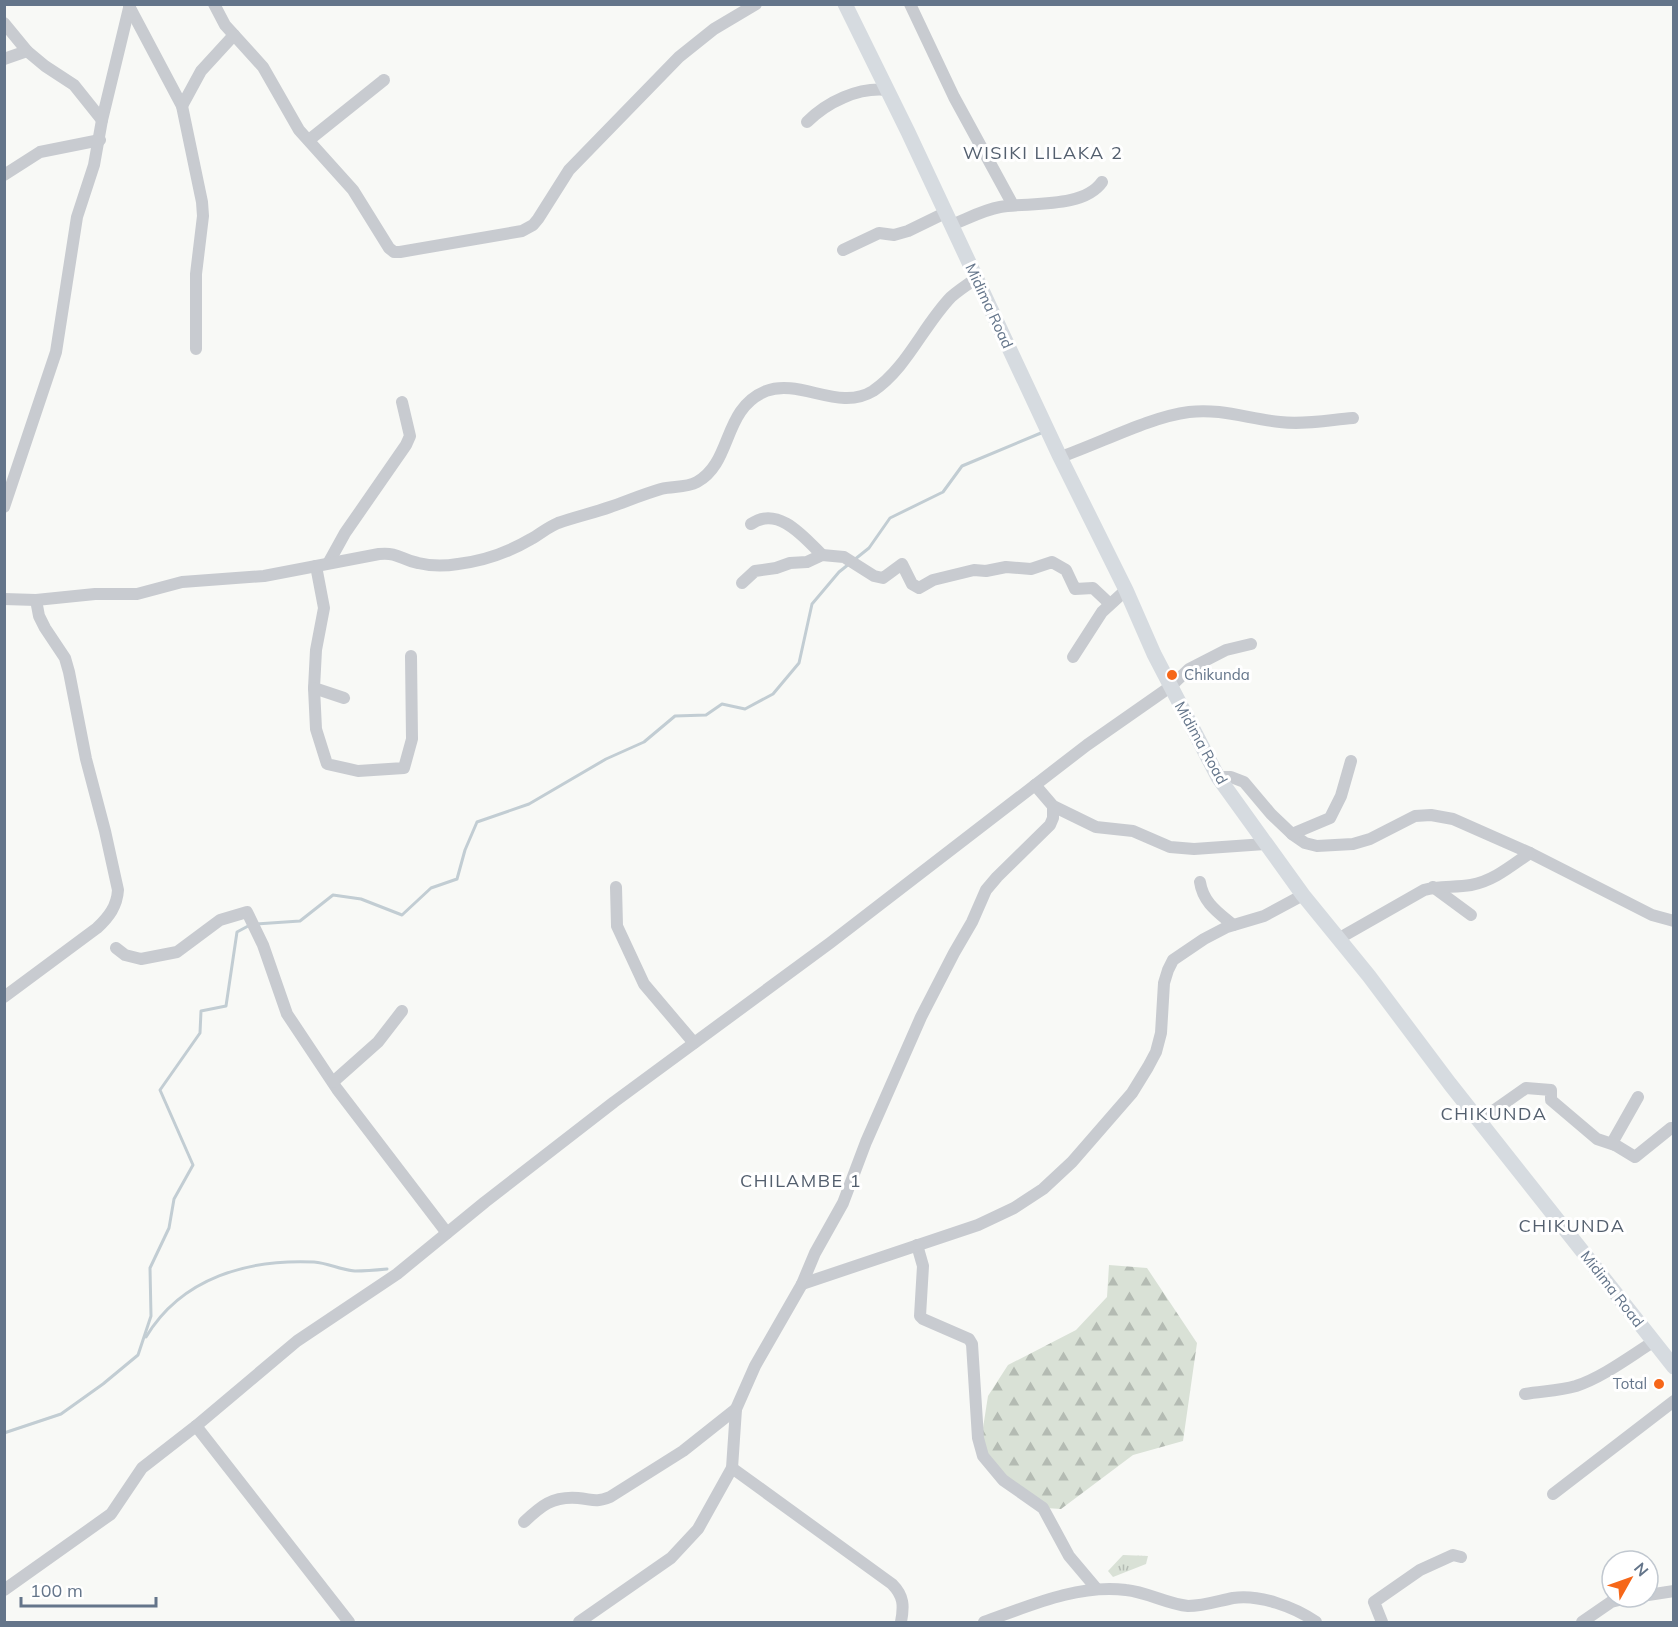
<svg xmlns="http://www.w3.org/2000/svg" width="1678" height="1627" font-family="Mulish,sans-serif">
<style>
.grass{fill:url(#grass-tufts)}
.forest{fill:url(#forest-firs)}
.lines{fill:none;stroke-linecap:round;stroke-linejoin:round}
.stream{stroke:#c2cdd3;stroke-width:3}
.minor{stroke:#c8cbd0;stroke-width:12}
.major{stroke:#d6dbe0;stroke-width:15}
.poi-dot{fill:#f66719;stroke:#fff;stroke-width:2}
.labels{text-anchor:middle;stroke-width:6;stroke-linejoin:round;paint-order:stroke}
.street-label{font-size:15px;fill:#64758a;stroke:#fff}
.poi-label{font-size:15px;fill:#64758a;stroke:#fff;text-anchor:start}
.quarter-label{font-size:18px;letter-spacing:1.5px;fill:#535f6e;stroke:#fff}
</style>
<defs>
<pattern id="grass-tufts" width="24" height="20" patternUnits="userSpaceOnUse" patternTransform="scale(1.5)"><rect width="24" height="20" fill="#d9e1d6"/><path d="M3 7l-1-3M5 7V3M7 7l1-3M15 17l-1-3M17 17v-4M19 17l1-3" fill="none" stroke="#b4bbb3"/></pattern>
<pattern id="forest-firs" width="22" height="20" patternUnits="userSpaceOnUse" patternTransform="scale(1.5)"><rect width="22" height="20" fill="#d9e1d6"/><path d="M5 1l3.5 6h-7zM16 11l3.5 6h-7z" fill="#b4bbb3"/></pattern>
</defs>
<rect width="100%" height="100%" fill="#f8f9f6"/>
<!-- grass -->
<polygon class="grass" points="1123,1555 1148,1556 1146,1564 1113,1577 1108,1571"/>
<!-- forest -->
<polygon class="forest" points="1109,1265 1147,1268 1197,1343 1183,1441 1133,1455 1061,1509 1046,1508 1003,1478 980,1447 988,1396 1008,1365 1076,1330 1107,1297"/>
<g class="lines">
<!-- stream -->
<g class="stream">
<polyline points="854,560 869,548 890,518 943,492 962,466 1041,433"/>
<polyline points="256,924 300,921 333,895 361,899 402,915 431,888 457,879 465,850 477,822 529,804 606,759 644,742 675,716 706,715 722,704 745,709 773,694 799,663 812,604 839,572 849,564"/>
<path d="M146 1337C182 1277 249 1259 314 1262 328 1263 341 1270 355 1271 366 1271 377 1270 387 1269"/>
<polyline points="4,1433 61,1414 103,1384 138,1355 151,1316 150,1268 169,1228 174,1199 193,1165 160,1090 200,1033 201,1011 226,1006 237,932 250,925"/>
</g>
<!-- minor -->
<g class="minor">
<polyline points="214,4 225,25 263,67 299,130 353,190 389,248 394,252 400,252 522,231 533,225 538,219 569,170 679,57 714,29 756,4"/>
<polyline points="910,4 954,97 1013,205"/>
<polyline points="129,6 182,106 202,202 203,216 196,274 196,349"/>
<polyline points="4,23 27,51 45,66 74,85 102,120"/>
<polyline points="4,59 27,51"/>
<polyline points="182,106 201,71 234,35"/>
<path d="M807 122C827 102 858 87 887 90"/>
<polyline points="309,140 384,80"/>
<polyline points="4,175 40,152 100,140"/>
<path d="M951 225C967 219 983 210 1000 207 1029 202 1083 209 1102 182"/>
<polyline points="843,250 879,233 894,235 908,231 945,213"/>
<path d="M1060 457C1099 444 1149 417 1189 412 1221 408 1249 419 1280 422 1304 425 1329 420 1353 418"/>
<polyline points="4,507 56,352 77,217 94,165 102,120 130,4"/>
<path d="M751 524C778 505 804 537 822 555"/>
<polyline points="329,562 345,533 406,445 410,436 402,402"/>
<polyline points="316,566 324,608 316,650 314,688 344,698"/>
<polyline points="742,583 755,571 776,568 790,563 807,562 822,555 844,557 874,576 883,578 902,564 912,584 919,588 933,580 974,570 986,571 1006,567 1031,569 1052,562 1066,570 1075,589 1093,588 1110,604"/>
<path d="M4 599 36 600 95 594H137L182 582 264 576 379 554C399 552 401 560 418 563 430 566 446 566 458 564 483 561 509 552 531 539 540 534 548 527 558 523 575 517 593 513 610 507 627 501 644 494 661 489 673 486 686 488 697 482 733 462 722 409 766 391 800 378 839 412 873 391 907 368 923 326 951 297 959 290 968 284 977 278"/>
<polyline points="1073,657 1102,612 1126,590"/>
<polyline points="314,688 316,729 327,764 358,771 404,768 412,739 411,656"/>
<polyline points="1218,777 1231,777 1244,782 1271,814 1292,834 1305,843 1317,846 1353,844 1370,839 1415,816 1431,815 1453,819 1530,853 1652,915 1674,921"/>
<polyline points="1035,785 1053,806 1096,827 1133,831 1170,847 1194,849 1265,844"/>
<polyline points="1292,834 1330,818 1341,796 1351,761"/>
<path d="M1200 882C1203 903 1219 913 1233 925"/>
<polyline points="616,887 617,926 644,984 694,1043"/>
<polyline points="1433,887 1471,915"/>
<path d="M1338 939 1424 890C1439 885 1455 888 1471 885 1494 881 1512 865 1530 853"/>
<polyline points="116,948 125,955 141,959 177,952 220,920 247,912 263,945 287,1014 337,1089 447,1233"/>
<path d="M4 997 97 928C109 917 117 906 118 890L105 831 86 759 69 672 65 658 45 628 39 616 36 600"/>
<polyline points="333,1082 378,1042 402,1011"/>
<polyline points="1638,1097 1612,1143 1635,1157 1671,1128"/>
<polyline points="1479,1121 1526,1088 1551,1090 1551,1100 1597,1139 1615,1145"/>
<polyline points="917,1245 923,1266 920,1316 923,1319 969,1339 972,1344 978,1438 983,1456 1003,1480 1043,1508 1069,1556 1096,1588"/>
<polyline points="802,1284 978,1225 1014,1208 1043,1189 1072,1162 1132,1093 1148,1067 1156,1052 1161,1033 1164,983 1168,970 1173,960 1204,939 1227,927 1264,916 1303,895"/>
<path d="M1525 1394C1542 1391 1559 1391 1576 1386 1603 1377 1629 1357 1653 1342"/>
<polyline points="196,1426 349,1622"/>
<path d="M732 1468 892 1584C904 1596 904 1606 901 1622"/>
<polyline points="1553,1494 1674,1401"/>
<path d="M524 1522C541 1506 552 1496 578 1498 592 1499 595 1503 610 1497L683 1451 736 1409"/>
<polyline points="4,1590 111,1514 142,1468 196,1426 297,1341 397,1274 485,1202 614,1102 830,943 1087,745 1170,687 1189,669 1226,650 1251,644"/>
<polyline points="1648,1595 1674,1591"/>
<polyline points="579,1622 671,1558 698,1529 732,1468 736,1409 755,1366 802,1284 815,1253 843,1203 866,1142 921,1017 954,953 972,922 986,890 997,877 1050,825 1053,818 1053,806"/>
<path d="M984 1622C1029 1606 1077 1584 1126 1590 1147 1592 1167 1604 1188 1606 1204 1606 1218 1601 1233 1598 1259 1594 1295 1607 1316 1622"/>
<polyline points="1382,1622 1374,1602 1420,1570 1453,1555 1461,1557"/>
<polyline points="1582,1622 1611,1602 1631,1597"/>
</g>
<!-- major -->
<polyline class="major" points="845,4 908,132 1060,457 1126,590 1154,654 1218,777 1303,895 1369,976 1450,1084 1674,1367"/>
</g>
<!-- markers -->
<g class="poi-dot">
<circle cx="1172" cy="675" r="6"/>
<circle cx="1659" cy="1384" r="6"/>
</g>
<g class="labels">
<!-- street labels -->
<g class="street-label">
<text transform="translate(989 306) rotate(65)" y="5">Midima Road</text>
<text transform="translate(1201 743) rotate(61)" y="5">Midima Road</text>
<text transform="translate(1612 1289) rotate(52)" y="5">Midima Road</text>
</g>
<!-- poi labels -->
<g class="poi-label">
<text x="1184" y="680">Chikunda</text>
<text x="1647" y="1389" text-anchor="end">Total</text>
</g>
<!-- quarter labels -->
<g class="quarter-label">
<text x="1043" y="159">WISIKI LILAKA 2</text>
<text x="1494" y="1120">CHIKUNDA</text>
<text x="801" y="1187">CHILAMBE 1</text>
<text x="1572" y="1232">CHIKUNDA</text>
</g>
</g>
<!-- border -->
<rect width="1678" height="1627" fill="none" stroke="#64758a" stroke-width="12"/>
<!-- north arrow -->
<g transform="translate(1630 1579) rotate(50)"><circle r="28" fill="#ffffff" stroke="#c1c8d0" stroke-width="1.5"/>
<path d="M0-4.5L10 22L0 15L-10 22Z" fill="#f66719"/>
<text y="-9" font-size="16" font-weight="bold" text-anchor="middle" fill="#64758a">N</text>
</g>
<!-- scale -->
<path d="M21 1597v9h135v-9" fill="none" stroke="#64758a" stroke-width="3"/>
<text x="30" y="1597" font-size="18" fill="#64758a" stroke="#ffffff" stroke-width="4.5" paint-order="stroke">100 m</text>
</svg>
